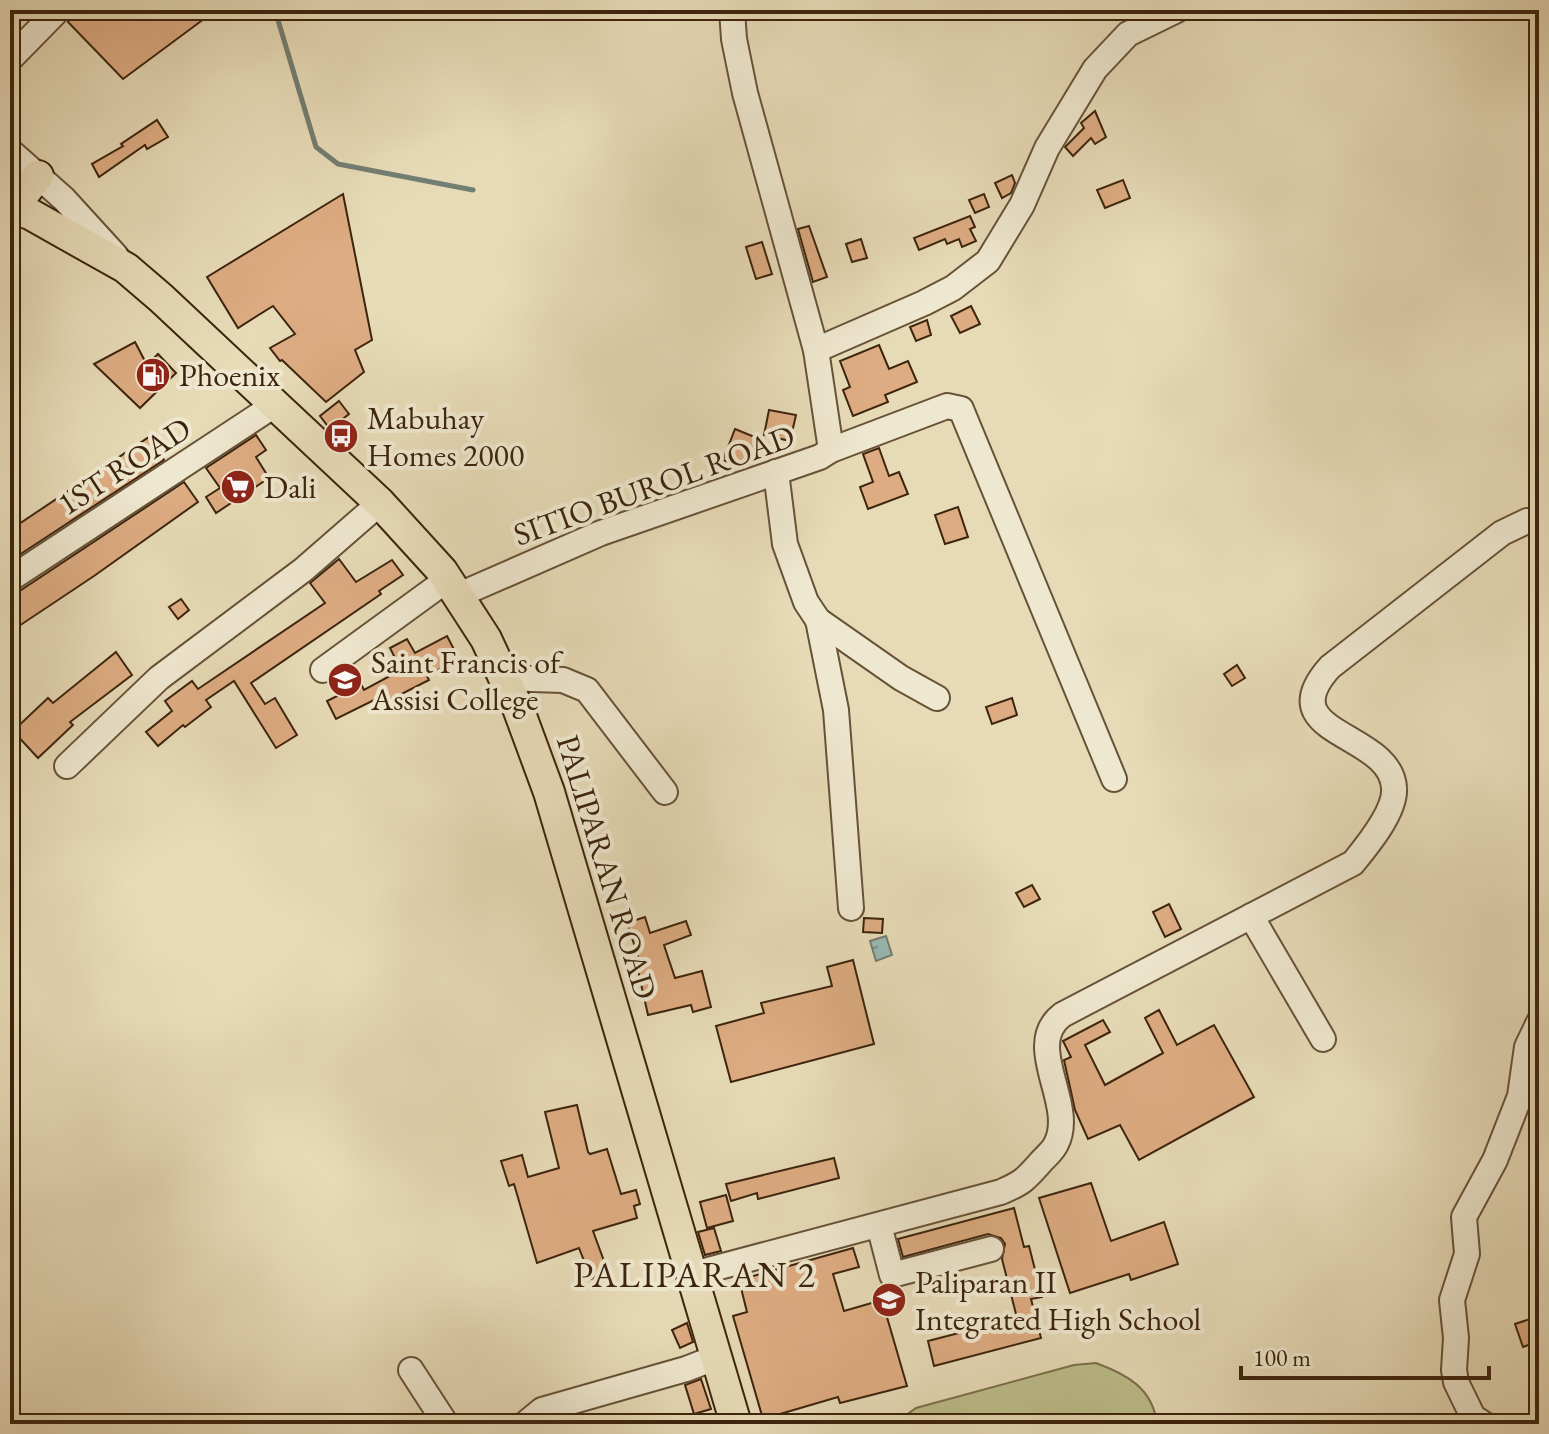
<svg xmlns="http://www.w3.org/2000/svg" width="1549" height="1434" font-family="'EB Garamond',serif">
<style>
.green{fill:#bcbe8a;stroke:#7c714c;stroke-width:2}
.water{fill:url(#water-ripples);stroke:#737e72;stroke-width:2}
.lines{fill:none;stroke-linecap:round;stroke-linejoin:round}
.stream{stroke:#737e72;stroke-width:5}
.building{fill:#deac82;stroke:#3c240d;stroke-width:2}
.minor-casing{stroke:#675238;stroke-width:28}
.major-casing{stroke:#3c240d;stroke-width:34}
.minor{stroke:#efe8d0;stroke-width:24}
.major{stroke:#e7dbb7;stroke-width:30}
.labels{text-anchor:middle;stroke-width:8;stroke-linejoin:round;paint-order:stroke}
.poi-label{font-size:32px;fill:#3c240d;stroke:#efe8d0;text-anchor:start}
.street-label{font-size:32px;fill:#3c240d;stroke:#efe8d0}
.quarter-label{font-size:36px;letter-spacing:2px;fill:#3c240d;stroke:#efe8d0}
</style>
<defs>
<pattern id="water-ripples" width="26" height="14" patternUnits="userSpaceOnUse" patternTransform="scale(2)"><rect width="26" height="14" fill="#98bab5"/><path d="M2 4q2-2 4 0t4 0M15 11q2-2 4 0t4 0" fill="none" stroke="#7d9792"/></pattern>
</defs>
<rect width="100%" height="100%" fill="#e7dbb7"/>
<filter id="stains"><feTurbulence type="fractalNoise" baseFrequency=".0025" numOctaves="4"/><feColorMatrix values="0 0 0 0 .2 0 0 0 0 .09 0 0 0 0 .02 0 0 0 .5 -.17"/></filter>
<radialGradient id="worn" r=".72"><stop offset=".6" stop-color="#630" stop-opacity="0"/><stop offset="1" stop-color="#630" stop-opacity=".3"/></radialGradient>
<!-- green -->
<path class="green" d="M1096 1363C1126 1374 1153 1388 1157 1424H894L916 1408 1074 1365Z"/>
<!-- water -->
<polygon class="water" points="886,936 892,955 876,961 870,941"/>
<g class="lines">
<!-- stream -->
<polyline class="stream" points="275,10 316,147 338,164 473,190"/>
</g>
<!-- building -->
<g class="building">
<polygon points="73,10 216,10 123,79 68,22"/>
<polygon points="1095,111 1106,137 1095,144 1091,138 1073,156 1065,147 1084,128 1081,123"/>
<polygon points="157,120 168,137 147,149 145,145 99,177 92,164 123,146 121,144"/>
<polygon points="1012,175 1015,183 1011,193 1002,198 995,183"/>
<polygon points="1123,180 1130,198 1105,208 1097,190"/>
<polygon points="343,194 372,340 355,350 364,372 326,402 282,360 280,361 270,348 295,334 273,306 238,328 207,277"/>
<polygon points="984,194 989,207 975,213 969,200"/>
<polygon points="970,216 975,227 970,229 976,241 962,247 959,239 947,244 945,239 919,250 914,238"/>
<polygon points="809,226 827,277 813,282 798,229"/>
<polygon points="861,239 867,258 852,262 846,244"/>
<polygon points="762,242 772,274 756,279 746,247"/>
<polygon points="971,306 980,324 960,333 951,316"/>
<polygon points="927,320 931,335 916,341 910,327"/>
<polygon points="135,342 147,365 158,354 176,373 140,408 94,364"/>
<polygon points="879,345 889,369 908,361 917,382 885,395 888,402 853,416 843,390 850,387 840,361"/>
<polygon points="339,401 349,414 330,429 320,416"/>
<polygon points="769,410 796,415 790,441 764,435"/>
<polygon points="735,429 757,438 743,468 723,460"/>
<polygon points="256,435 266,450 256,457 269,478 216,513 206,497 220,488 206,468"/>
<polygon points="149,437 164,460 10,561 10,530"/>
<polygon points="879,448 889,476 899,472 908,494 868,509 860,487 873,482 863,454"/>
<polygon points="184,482 198,502 94,576 10,632 10,594 18,592"/>
<polygon points="958,507 968,537 945,544 935,515"/>
<polygon points="339,559 356,582 392,560 403,575 379,591 381,594 251,683 265,704 275,698 297,735 276,748 234,681 206,700 211,707 185,727 183,725 158,746 146,732 172,711 165,701 192,681 198,689 325,603 310,583"/>
<polygon points="181,599 189,610 178,619 169,607"/>
<polygon points="447,636 459,659 427,676 429,680 386,702 382,696 336,719 327,701 361,684 364,690 401,670 390,648 407,639 415,653"/>
<polygon points="116,652 132,675 70,722 73,725 38,758 13,731 48,698 53,703"/>
<polygon points="1237,665 1245,678 1232,686 1224,674"/>
<polygon points="1012,698 1017,715 992,724 986,707"/>
<polygon points="1032,885 1040,899 1024,907 1016,893"/>
<polygon points="1169,904 1181,929 1165,937 1153,912"/>
<polygon points="645,917 650,933 686,921 691,935 664,945 675,978 702,971 711,1007 693,1012 691,1005 648,1015 637,966 636,960 639,959 627,923"/>
<polygon points="864,918 883,919 882,933 863,932"/>
<polygon points="853,960 874,1044 731,1082 716,1026 764,1013 761,1003 832,986 827,967"/>
<polygon points="1159,1010 1177,1045 1214,1025 1254,1097 1139,1160 1120,1125 1088,1139 1075,1110 1064,1060 1071,1057 1063,1041 1103,1020 1110,1032 1085,1045 1105,1085 1163,1053 1145,1018"/>
<polygon points="577,1105 588,1152 590,1154 607,1149 621,1194 636,1190 640,1204 634,1206 637,1218 593,1231 608,1272 591,1279 579,1248 537,1263 514,1184 509,1186 501,1161 522,1155 528,1177 559,1168 545,1112"/>
<polygon points="834,1158 839,1178 758,1199 757,1193 731,1201 726,1184"/>
<polygon points="1091,1183 1111,1241 1164,1222 1178,1264 1131,1280 1129,1274 1070,1293 1039,1198"/>
<polygon points="726,1195 733,1221 707,1228 700,1202"/>
<polygon points="1014,1208 1024,1247 1029,1246 1042,1297 1031,1299 1041,1338 934,1366 928,1341 1017,1318 1002,1259 1005,1244 1001,1238 988,1234 903,1257 898,1239"/>
<polygon points="714,1228 721,1251 705,1255 698,1232"/>
<polygon points="853,1248 859,1267 833,1274 844,1311 882,1300 907,1386 840,1403 838,1397 763,1419 733,1316 747,1312 739,1280"/>
<polygon points="1536,1317 1539,1341 1523,1347 1515,1324"/>
<polygon points="687,1323 693,1342 680,1348 672,1330"/>
<polygon points="701,1379 711,1409 694,1414 685,1385"/>
</g>
<g class="lines">
<!-- minor casing -->
<g class="minor-casing">
<g id="minor">
<polyline points="10,59 58,10"/>
<polyline points="10,151 64,199 116,256"/>
<polyline points="816,350 924,303 953,288 988,261 1022,205 1047,148 1095,69 1128,34 1177,10"/>
<polyline points="831,450 947,406 961,409 1114,779"/>
<polyline points="776,472 785,544 806,602 818,620 901,678 937,698"/>
<polyline points="10,579 273,406"/>
<polyline points="459,595 601,533 820,457 831,450 816,350 745,93 734,39 732,10"/>
<polyline points="818,620 836,710 851,908"/>
<polyline points="323,670 448,579"/>
<polyline points="504,678 563,680 587,690 665,792"/>
<polyline points="67,766 159,678 303,570 380,503"/>
<polyline points="1251,916 1323,1039"/>
<polyline points="879,1225 892,1275 991,1249"/>
<path d="M693 1274 1001 1192C1022 1183 1025 1180 1040 1163 1045 1157 1053 1151 1056 1144 1077 1104 1022 1046 1062 1015L1353 863C1367 846 1396 811 1394 788 1391 731 1268 736 1330 667L1502 533 1527 521 1539 522"/>
<polyline points="411,1370 446,1424"/>
<polyline points="525,1424 542,1410 686,1369 717,1357"/>
<polyline points="1484,1424 1473,1417 1456,1382 1454,1370 1456,1338 1452,1300 1467,1254 1464,1217 1495,1160 1520,1096 1527,1047 1539,1022"/>
</g>
</g>
<!-- major casing -->
<g class="major-casing">
<g id="major">
<polyline points="10,207 30,214 126,268 161,298 380,503 442,571 486,639 518,708 549,792 736,1424"/>
<polyline points="13,207 38,176"/>
</g>
</g>
<!-- minor -->
<use href="#minor" class="minor"/>
<!-- major -->
<use href="#major" class="major"/>
</g>
<!-- icons -->
<defs>
<g id="fuel-disc" transform="scale(1.8)"><circle r="9.5" fill="#8f2418" stroke="#efe8d0"/><path d="M-5.5-6h7V0h2V4h1.3V-2.5L3-4.5l.8-.8L6-3V5H2.5V1h-1V6h-7ZM-4.2-4.7v3.2H.2V-4.7Z" fill="#fff"/></g>
<g id="bus-disc" transform="scale(1.8)"><circle r="9.5" fill="#8f2418" stroke="#efe8d0"/><path d="M-5-6H5V4H4V6H2V4H-2V6H-4V4H-5ZM-3.5-4V0h7V-4ZM-3.5 1.2v1.5H-2V1.2ZM2 1.2v1.5H3.5V1.2Z" fill="#fff"/></g>
<g id="supermarket-disc" transform="scale(1.8)"><circle r="9.5" fill="#8f2418" stroke="#efe8d0"/><path d="M-6-5.5h2.5l.6 2H6L4.5 2H-2.5L-4.4-4H-6ZM-1.5 3.2a1.3 1.3 0 1 0 .1 0ZM3 3.2a1.3 1.3 0 1 0 .1 0Z" fill="#fff"/></g>
<g id="university-disc" transform="scale(1.8)"><circle r="9.5" fill="#8f2418" stroke="#efe8d0"/><path d="M0-5L7-2L0 1L-7-2ZM-4 1L0 2.5L4 1V4Q0 6-4 4Z" fill="#fff"/></g>
<g id="school-disc" transform="scale(1.8)"><circle r="9.5" fill="#8f2418" stroke="#efe8d0"/><path d="M0-5L7-2L0 1L-7-2ZM-4 1L0 2.5L4 1V4Q0 6-4 4Z" fill="#fff"/></g>
</defs>
<g fill-rule="evenodd">
<use href="#fuel-disc" x="153" y="375"/>
<use href="#bus-disc" x="341" y="436"/>
<use href="#supermarket-disc" x="238" y="487"/>
<use href="#university-disc" x="345" y="680"/>
<use href="#school-disc" x="889" y="1300"/>
</g>
<g class="labels">
<!-- poi labels -->
<g class="poi-label">
<text x="179" y="386">Phoenix</text>
<text x="367" y="429">Mabuhay<tspan x="367" dy="37">Homes 2000</tspan></text>
<text x="264" y="498">Dali</text>
<text x="371" y="673">Saint Francis of<tspan x="371" dy="37">Assisi College</tspan></text>
<text x="915" y="1293">Paliparan II<tspan x="915" dy="37">Integrated High School</tspan></text>
</g>
<!-- street labels -->
<g class="street-label">
<text transform="translate(124 466) rotate(-33)" y="11">1ST ROAD</text>
<text transform="translate(654 485) rotate(-20)" y="11">SITIO BUROL ROAD</text>
<text transform="translate(607 867) rotate(73)" y="11">PALIPARAN ROAD</text>
</g>
<!-- quarter labels -->
<g class="quarter-label">
<text x="695" y="1287">PALIPARAN 2</text>
</g>
</g>
<!-- margin -->
<rect width="1549" height="1434" fill="none" stroke="#e7dbb7" stroke-width="40"/>
<rect x="12" y="12" width="1525" height="1410" fill="none" stroke="#3c240d" stroke-width="4"/>
<rect x="20" y="20" width="1509" height="1394" fill="none" stroke="#3c240d" stroke-width="2"/>
<!-- scale -->
<path d="M1241 1366v12h248v-12" fill="none" stroke="#3c240d" stroke-width="4"/>
<text x="1253" y="1366" font-size="24" fill="#3c240d" stroke="#efe8d0" stroke-width="6" paint-order="stroke">100 m</text>
<rect width="100%" height="100%" filter="url(#stains)"/>
<rect width="100%" height="100%" fill="url(#worn)"/>
</svg>
